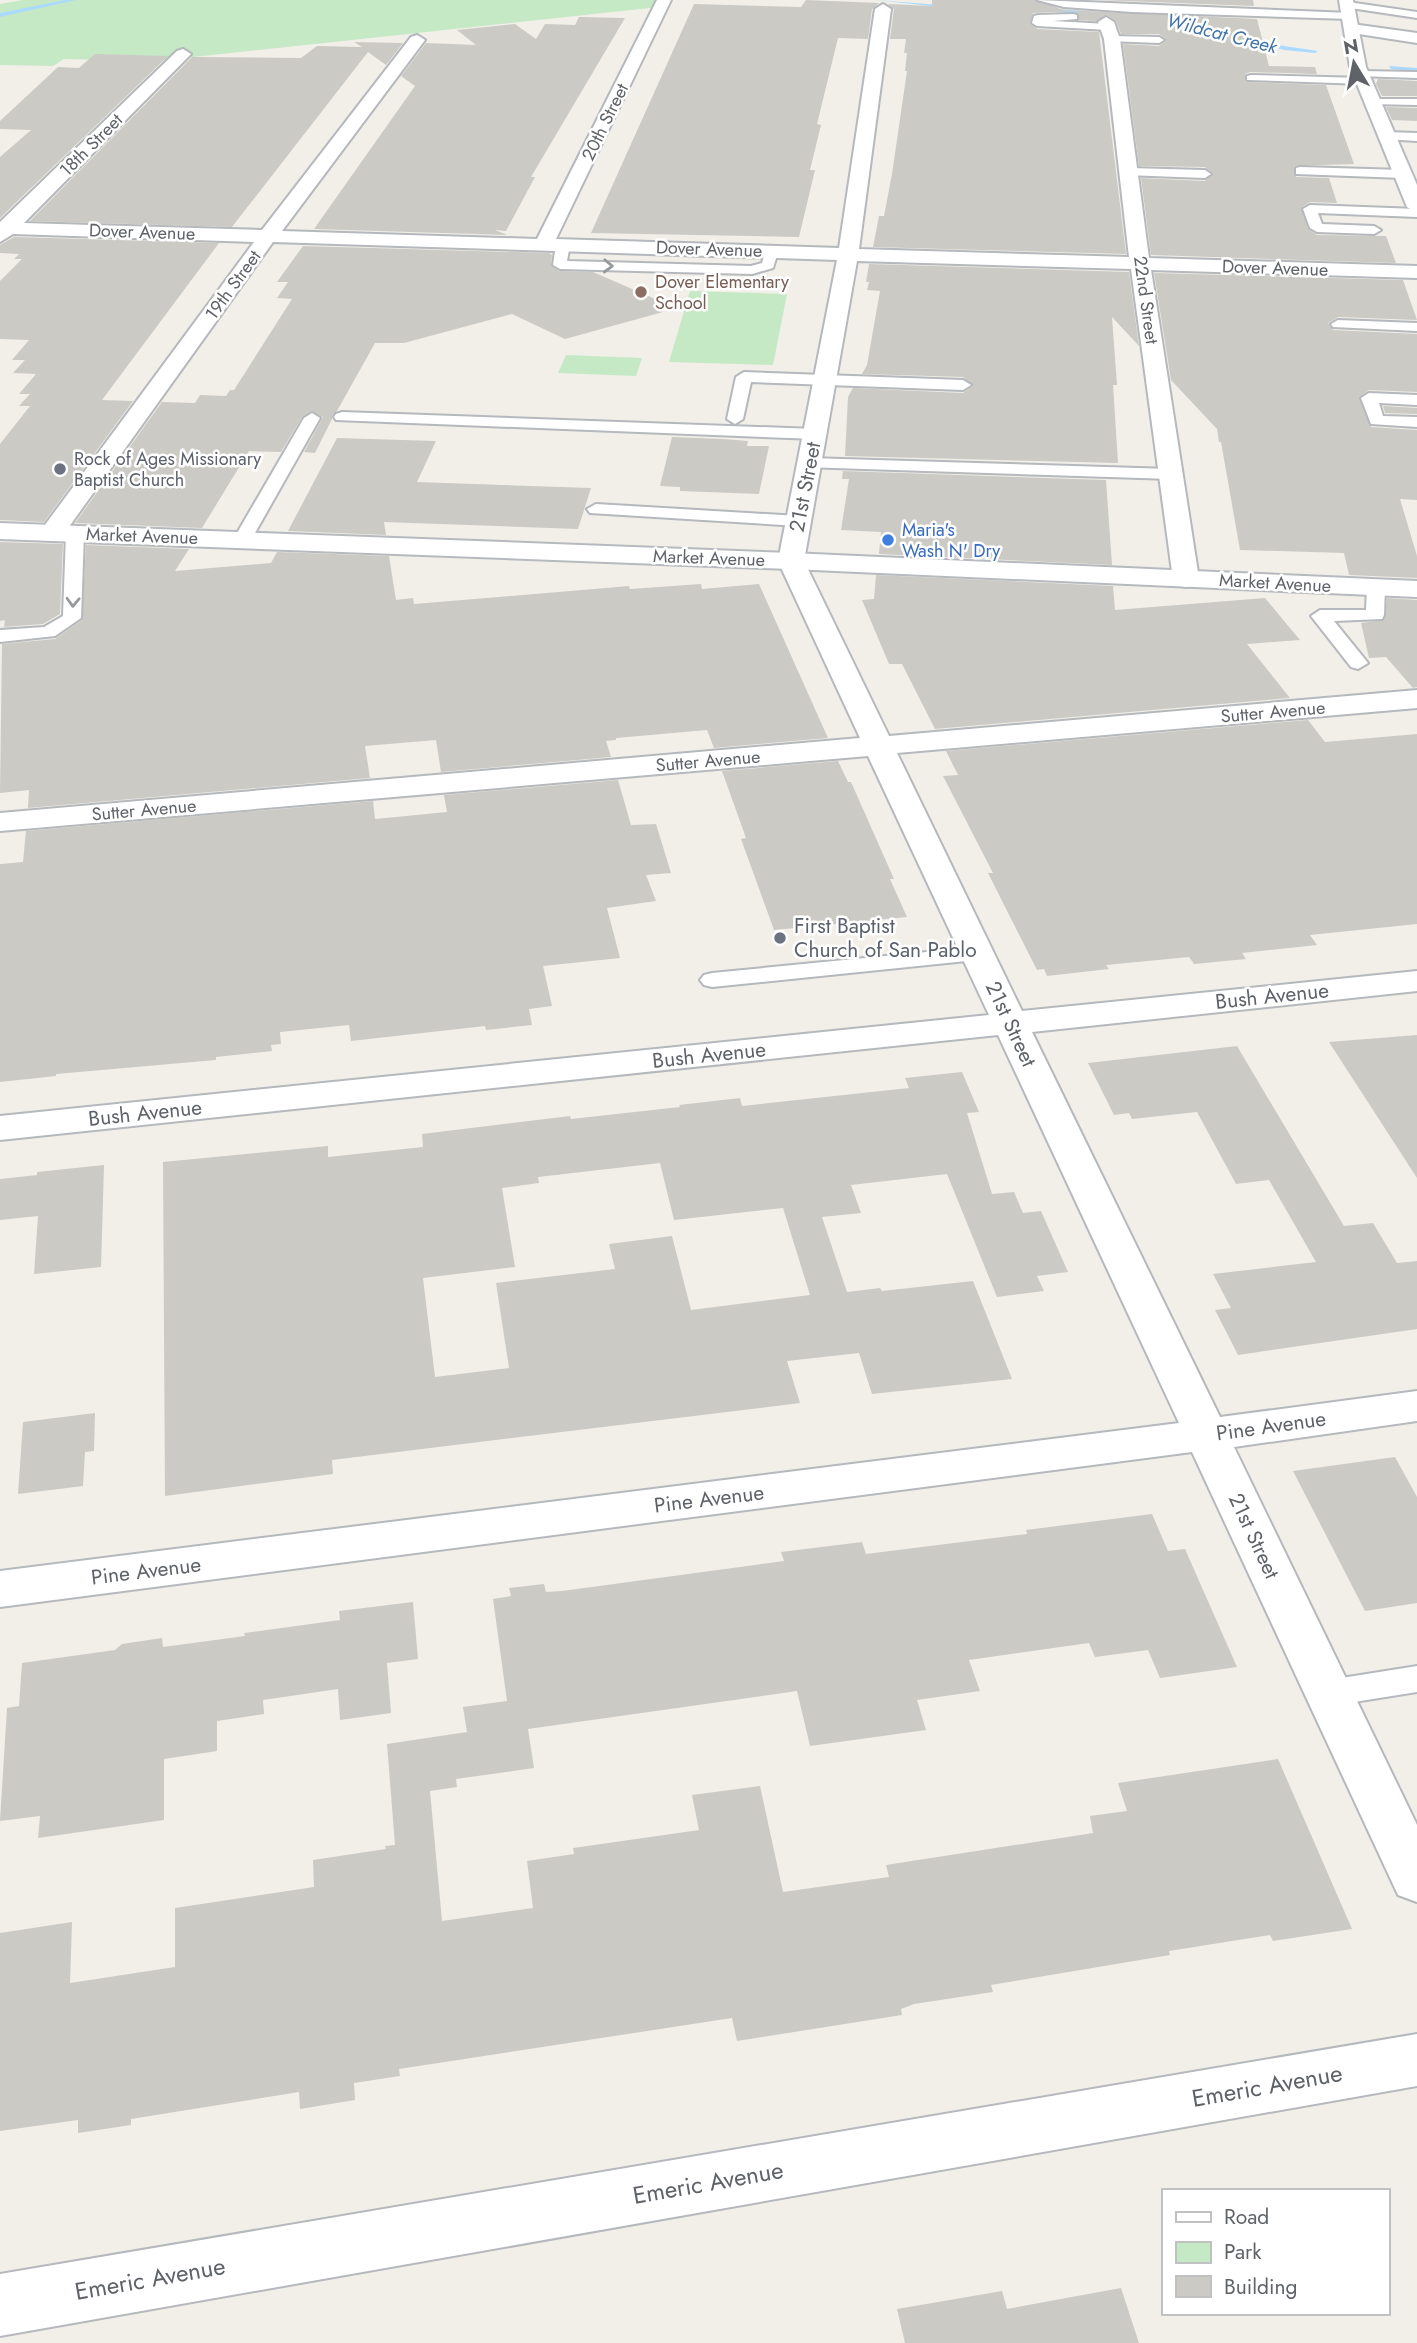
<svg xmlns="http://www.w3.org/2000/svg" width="1417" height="2343" font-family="Jost,sans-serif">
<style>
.green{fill:#c5e8c5}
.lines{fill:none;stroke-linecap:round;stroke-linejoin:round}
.stream{fill:#aadaff;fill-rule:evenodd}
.building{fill:#cccac5;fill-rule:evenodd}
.lane-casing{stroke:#b5b8bc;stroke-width:4}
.street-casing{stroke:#b5b8bc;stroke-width:4}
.secondary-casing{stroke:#b6babf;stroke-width:4}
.lane{fill:#fff;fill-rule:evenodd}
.street{fill:#fff;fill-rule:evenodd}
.secondary{fill:#fff;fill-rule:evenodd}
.oneway{stroke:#979a9d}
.education-dot{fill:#8d6e63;stroke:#fff;stroke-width:2.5}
.worship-dot{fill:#6b7280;stroke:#fff;stroke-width:2.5}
.shop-dot{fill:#3f7fe0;stroke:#fff;stroke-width:2.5}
.labels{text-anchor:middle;stroke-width:5;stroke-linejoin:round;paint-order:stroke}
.far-street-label{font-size:18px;fill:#5f6368;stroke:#fff}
.far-education-label{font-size:18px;fill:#785e54;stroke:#fff;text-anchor:start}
.far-worship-label{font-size:18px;fill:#5b616d;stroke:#fff;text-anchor:start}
.far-shop-label{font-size:18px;fill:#366cbe;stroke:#fff;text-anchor:start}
.far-water-label{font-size:19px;font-style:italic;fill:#4174aa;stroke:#fff}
.street-label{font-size:21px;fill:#5f6368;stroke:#fff}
.worship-label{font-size:21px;fill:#5b616d;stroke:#fff;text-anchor:start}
.near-street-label{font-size:24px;fill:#5f6368;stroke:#fff}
</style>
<rect width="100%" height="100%" fill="#f1efe8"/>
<!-- green -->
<g class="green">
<polygon points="23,0 662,0 659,7 156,61 64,59 53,66 0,65 0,4"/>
<polygon points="690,291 787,294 773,365 669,362"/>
<polygon points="566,355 642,358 636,376 558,373"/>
</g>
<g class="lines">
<!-- stream -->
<g class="stream">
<polygon points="65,0 76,0 0,17 0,13"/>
<polygon points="875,0 953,6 950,8"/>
<polygon points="1044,8 1097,12 1100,14 1097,16 1042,11"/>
<polygon points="1244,35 1284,46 1318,51 1315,53 1284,50 1242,38"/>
<polygon points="1389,66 1417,68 1417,72 1391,69"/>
</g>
</g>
<!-- building -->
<g class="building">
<polygon points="806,0 879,3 872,9 868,39 838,38 817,124 821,125 810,170 815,170 799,237 591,233 694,4 801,7"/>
<polygon points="932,0 1034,0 1064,10 1257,19 1269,66 1315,67 1317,74 1250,72 1245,74 1245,82 1326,85 1354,164 1294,166 1296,177 1329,178 1337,203 1310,202 1302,207 1308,229 1317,235 1386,236 1396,263 1151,255 1141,178 1205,181 1213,173 1205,167 1139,166 1123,44 1159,46 1166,41 1165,38 1159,34 1121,34 1116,21 1107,15 1096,21 1079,20 1079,13 1073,11 1033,13 1030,24 1037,29 1099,32 1126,254 873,247 879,216 884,216 892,174 907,71 905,71 907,53 904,53 906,39 890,39 894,9 888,4 932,6"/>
<polygon points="1100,0 1253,0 1254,6"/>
<polygon points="579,17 625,18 531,177 535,177 506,231 495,230 507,235 314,229 415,86 401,76 426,43 476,45 457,30 515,24 536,39 545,24 575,25"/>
<polygon points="354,42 403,43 386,65 368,52 232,227 30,221 192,57 301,58 317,46 362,47"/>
<polygon points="95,54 168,56 0,218 0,157 31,130 0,129 0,121 58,67 79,68"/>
<polygon points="1378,79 1417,81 1417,96 1382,96 1376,84"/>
<polygon points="1386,107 1417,108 1417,121 1392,120"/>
<polygon points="14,237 219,243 102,400 133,401 44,522 0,520 0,444 30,406 19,406 30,394 19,394 36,374 13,373 25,360 12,360 29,340 0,339 0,281 22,259 14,259 19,254 0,253 0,245"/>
<polygon points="303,246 549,253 552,255 551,266 559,271 593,272 669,305 656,309 663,312 565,339 512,314 404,343 375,343 337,411 332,416 332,419 315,453 304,452 323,417 311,411 302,417 281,452 249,451 202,528 75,523 162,402 195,403 200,395 226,396 230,390 234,390 292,299 277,298 288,282 277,282"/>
<polygon points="869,264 1129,272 1139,346 1112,317 1117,385 1113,385 1118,463 845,456 848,397 853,388 963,393 973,386 963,377 862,374 867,365 880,291 867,290 869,282 866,282"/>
<polygon points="1154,273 1403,280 1417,320 1338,317 1328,323 1333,330 1417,334 1417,392 1369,390 1359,397 1371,427 1417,430 1417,500 1400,499 1417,556 1417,578 1349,575 1344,553 1240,550 1221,442 1219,442 1217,429 1171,380"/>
<polygon points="1383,406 1417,408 1417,414 1385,413"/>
<polygon points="672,437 723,439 748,441 747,446 769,446 759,494 680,491 680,487 660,486"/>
<polygon points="337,438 436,441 417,482 591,488 578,529 384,522 386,535 288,531"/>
<polygon points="843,471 1106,480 1112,565 879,554 881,532 841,530 849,479 842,479"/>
<polygon points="0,542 63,544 60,614 43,624 4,627 5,620 0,621"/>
<polygon points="86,545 189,549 175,571 271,563 277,552 389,556 396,600 413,598 414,604 629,586 630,589 701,584 702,589 759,584 828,738 714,748 707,730 616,738 616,740 606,741 611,757 441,772 436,740 365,746 370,778 28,808 29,790 0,793 2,644 55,639 82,620"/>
<polygon points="876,575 1113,586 1115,610 1265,598 1300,640 1247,644 1290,698 935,729 902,664 889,664 862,600 874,599"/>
<polygon points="1387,598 1417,600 1417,687 1413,688 1386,657 1369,658 1361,623 1384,620"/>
<polygon points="1308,720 1325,742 1417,734 1417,924 1310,935 1317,945 1242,953 1246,959 1194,964 1189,957 1106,965 1109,969 1047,976 1044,969 1037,970 988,873 993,873 943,776 958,775 946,751"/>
<polygon points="838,761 848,782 851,782 894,879 890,879 907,917 774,930 741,839 746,838 722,771"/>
<polygon points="618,780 631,825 656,824 671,873 646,875 656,901 607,908 620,958 543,966 552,1006 529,1009 532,1025 486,1030 485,1026 351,1041 349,1025 280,1032 281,1044 271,1045 272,1051 216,1057 216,1060 56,1074 56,1076 0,1082 0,864 23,862 26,831 373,801 375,819 447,812 444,795"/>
<polygon points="1417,1035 1417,1178 1329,1042"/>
<polygon points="1237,1046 1344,1226 1373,1223 1397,1263 1417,1261 1417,1329 1238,1355 1215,1310 1231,1308 1213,1274 1316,1262 1269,1180 1236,1184 1197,1112 1132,1119 1129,1113 1114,1115 1088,1063"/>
<path d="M962 1072 979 1112 967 1113 992 1194 1014 1192 1023 1213 1041 1211 1068 1272 1037 1276 1044 1291 997 1297 947 1174 851 1185 861 1213 822 1217 847 1292 880 1288 882 1291 973 1281 1012 1379 872 1394 859 1353 787 1361 800 1403 332 1460 333 1474 165 1496 163 1162 328 1146V1157L423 1147 422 1134 570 1116 571 1119 680 1107 679 1105 740 1098 742 1106 909 1088 905 1078ZM660 1163 674 1220 783 1208 810 1295 691 1310 672 1236 609 1244 615 1269 496 1283 509 1368 435 1377 423 1278 515 1267 502 1188 539 1183 538 1177Z"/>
<polygon points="104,1165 101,1267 34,1274 38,1216 0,1220 0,1179 37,1175 37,1172"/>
<polygon points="95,1413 94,1451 85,1452 83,1486 18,1494 23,1422"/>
<polygon points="1395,1457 1417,1497 1417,1603 1365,1611 1293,1471"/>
<polygon points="1152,1514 1168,1551 1185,1549 1237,1667 1160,1678 1148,1650 1095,1657 1089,1643 969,1660 980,1691 917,1700 926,1730 810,1746 797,1691 528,1729 534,1768 456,1779 457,1787 430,1791 442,1921 533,1908 527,1861 574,1854 573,1848 699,1830 692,1795 760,1786 783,1892 889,1877 886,1865 1093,1833 1090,1816 1127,1811 1118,1783 1278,1759 1352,1929 1273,1941 1270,1935 1169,1951 1170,1955 991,1985 993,1992 914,2004 901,2009 902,2015 737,2041 732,2018 399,2069 400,2076 354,2083 355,2100 300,2109 299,2092 131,2119 131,2125 78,2133 78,2120 0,2131 0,1933 72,1922 70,1983 175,1967 175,1908 314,1887 313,1860 386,1849 385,1846 395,1845 387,1744 467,1732 463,1707 507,1701 493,1599 511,1596 509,1588 544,1584 546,1592 562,1591 784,1561 781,1552 862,1542 866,1554 1027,1534 1026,1530"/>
<polygon points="413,1602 418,1659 387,1663 391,1713 340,1720 338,1689 263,1700 264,1714 217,1721 217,1751 164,1759 164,1820 38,1838 40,1816 0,1821 7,1708 19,1706 22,1663 115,1650 122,1644 162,1638 163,1647 245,1636 244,1633 340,1620 339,1611"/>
<polygon points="1121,2288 1139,2343 905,2343 897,2309 1002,2291 1007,2309"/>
</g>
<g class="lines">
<!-- lane casing -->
<g class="lane-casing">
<g id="lane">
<polygon points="1037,0 1350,13 1355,16 1350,19 1132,12 1064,7"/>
<polygon points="1348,2 1417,12 1417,18 1344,7 1344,3"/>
<polygon points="1073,14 1077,15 1077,19 1053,21 1108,24 1113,27 1108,30 1037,26 1032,23 1034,16 1038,15"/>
<polygon points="1112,36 1159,37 1164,40 1159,43 1108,41 1107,39"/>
<polygon points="1361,71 1417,72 1417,78 1357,76 1355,74"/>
<polygon points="1251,75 1364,78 1370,81 1364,84 1247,80 1247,76"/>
<polygon points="1373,99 1417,99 1417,105 1369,104 1369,100"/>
<polygon points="1387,132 1417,133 1417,141 1383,139 1381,136"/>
<polygon points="1300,167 1403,170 1409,174 1403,178 1296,174 1296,168"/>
<polygon points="1129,168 1205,170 1211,174 1205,178 1125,175 1125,169"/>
<polygon points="1310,205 1417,209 1417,217 1318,213 1322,224 1374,226 1381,230 1374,234 1317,232 1310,228 1303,209"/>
<polygon points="563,240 570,244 567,261 751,266 762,263 766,249 771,248 778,252 773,268 752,274 560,269 553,265 556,244"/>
<polygon points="1338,320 1417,323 1417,331 1333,327 1331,324"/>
<polygon points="744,372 963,380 971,385 963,390 751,382 743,419 735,424 727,419 736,377"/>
<polygon points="1369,393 1417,395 1417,405 1379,403 1383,416 1417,417 1417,427 1371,424 1361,398"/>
<polygon points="342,412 815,429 823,434 815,439 336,420 334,417 336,414"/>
<polygon points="312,413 320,418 251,540 248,544 236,544 233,540 304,418"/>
<polygon points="809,458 1171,469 1179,474 1171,479 803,467 801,463 803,459"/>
<polygon points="596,504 799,516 808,521 799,526 590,513 587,509"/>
<polygon points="75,529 84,534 81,618 55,636 0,642 0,630 44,627 63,616 66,534"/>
<polygon points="1376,582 1385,587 1384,615 1382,619 1334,621 1368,663 1358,669 1351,667 1311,616 1320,610 1366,610 1367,587"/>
<polygon points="978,947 986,949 990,954 986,959 712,987 704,985 700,980 704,975 712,973"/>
<polygon points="1417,1666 1417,1692 1329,1706 1317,1702 1312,1693 1317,1684 1329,1680"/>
</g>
</g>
<!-- street casing -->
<g class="street-casing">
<g id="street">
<polygon points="657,0 671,0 556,239 839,248 875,9 883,4 891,9 859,249 1129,257 1104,39 1098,22 1106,17 1114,22 1120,39 1149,258 1417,266 1417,278 1151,270 1199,579 1195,585 1186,587 1177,585 1173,579 1131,269 857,261 804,561 889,736 1417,690 1417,708 897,753 1022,1011 1417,971 1417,991 1032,1032 1220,1417 1417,1391 1417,1421 1234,1447 1417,1825 1417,1902 1398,1895 1192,1452 0,1607 0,1571 1179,1423 998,1035 0,1140 0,1116 989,1015 868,756 0,831 0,813 860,738 778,561 837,260 273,242 61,538 52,541 43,538 39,533 254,242 13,234 0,242 0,222 177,51 183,49 191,54 24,223 262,230 411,37 417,35 425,40 282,231 537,239"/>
<polygon points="1352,24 1417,33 1417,43 1346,32 1344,29 1346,26"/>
<polygon points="1417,2034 1417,2086 0,2336 0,2274"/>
</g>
</g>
<!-- secondary casing -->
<g class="secondary-casing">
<g id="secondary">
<polygon points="1339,0 1353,0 1366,67 1417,185 1417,213 1407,207 1350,67"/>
<polygon points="0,523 791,553 1417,581 1417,597 791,569 0,539"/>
</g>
</g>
<!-- lane -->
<use href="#lane" class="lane"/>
<!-- street -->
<use href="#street" class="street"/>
<!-- secondary -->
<use href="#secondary" class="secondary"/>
</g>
<!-- one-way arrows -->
<defs><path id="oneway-chevron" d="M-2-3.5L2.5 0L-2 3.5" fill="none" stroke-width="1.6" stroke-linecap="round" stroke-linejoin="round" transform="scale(1.75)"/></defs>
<g class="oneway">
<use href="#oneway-chevron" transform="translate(608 266) rotate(2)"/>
<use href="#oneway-chevron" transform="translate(73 602) rotate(92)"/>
</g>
<!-- markers -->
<circle class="education-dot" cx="641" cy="292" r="7"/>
<g class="worship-dot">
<circle cx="60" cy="469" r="7"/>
<circle cx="780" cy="938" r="7"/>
</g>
<circle class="shop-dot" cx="888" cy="540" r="7"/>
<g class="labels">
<!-- far-street labels -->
<g class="far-street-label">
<text transform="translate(605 122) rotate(-64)" y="6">20th Street</text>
<text transform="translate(91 145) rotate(-45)" y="6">18th Street</text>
<text transform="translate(142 232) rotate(2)" y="6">Dover Avenue</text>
<text transform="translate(709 249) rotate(2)" y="6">Dover Avenue</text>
<text transform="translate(1275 268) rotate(2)" y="6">Dover Avenue</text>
<text transform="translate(233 285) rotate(-54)" y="6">19th Street</text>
<text transform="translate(1146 300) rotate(82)" y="6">22nd Street</text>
<text transform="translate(142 536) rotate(2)" y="6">Market Avenue</text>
<text transform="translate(709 558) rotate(2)" y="6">Market Avenue</text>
<text transform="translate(1275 583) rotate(3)" y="6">Market Avenue</text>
<text transform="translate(1273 712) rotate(-5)" y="6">Sutter Avenue</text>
<text transform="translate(708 761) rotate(-5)" y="6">Sutter Avenue</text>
<text transform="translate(144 810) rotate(-5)" y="6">Sutter Avenue</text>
</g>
<!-- far-education labels -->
<g class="far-education-label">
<text x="655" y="288">Dover Elementary<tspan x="655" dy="21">School</tspan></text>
</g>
<!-- far-worship labels -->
<g class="far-worship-label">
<text x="74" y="465">Rock of Ages Missionary<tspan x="74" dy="21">Baptist Church</tspan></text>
</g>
<!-- far-shop labels -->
<g class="far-shop-label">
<text x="902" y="536">Maria's<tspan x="902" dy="21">Wash N' Dry</tspan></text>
</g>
<!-- far-water labels -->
<g class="far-water-label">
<text transform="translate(1222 33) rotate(14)" y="7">Wildcat Creek</text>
</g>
<!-- street labels -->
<g class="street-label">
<text transform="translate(805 487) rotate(-79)" y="7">21st Street</text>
<text transform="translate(1272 996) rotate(-6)" y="7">Bush Avenue</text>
<text transform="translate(1011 1024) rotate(65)" y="7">21st Street</text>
<text transform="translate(709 1055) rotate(-6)" y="7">Bush Avenue</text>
<text transform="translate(145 1113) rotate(-6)" y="7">Bush Avenue</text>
<text transform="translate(1271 1426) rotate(-8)" y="7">Pine Avenue</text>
<text transform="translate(709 1499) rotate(-7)" y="7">Pine Avenue</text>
<text transform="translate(1254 1536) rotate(65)" y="7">21st Street</text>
<text transform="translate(146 1571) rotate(-7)" y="7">Pine Avenue</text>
</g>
<!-- worship labels -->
<g class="worship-label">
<text x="794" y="933">First Baptist<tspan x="794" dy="24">Church of San Pablo</tspan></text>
</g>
<!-- near-street labels -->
<g class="near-street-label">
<text transform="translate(1267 2086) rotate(-10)" y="8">Emeric Avenue</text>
<text transform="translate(708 2183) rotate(-10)" y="8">Emeric Avenue</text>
<text transform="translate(150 2279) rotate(-10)" y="8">Emeric Avenue</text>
</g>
</g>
<!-- legend -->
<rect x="1162" y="2189" width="228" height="126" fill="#ffffff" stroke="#bfc1c3" stroke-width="2"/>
<rect x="1176" y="2212" width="35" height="10" fill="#ffffff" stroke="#bfc1c3" stroke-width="2"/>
<text x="1224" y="2224" font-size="21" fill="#5f6368">Road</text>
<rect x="1176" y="2242" width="35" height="21" fill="#c5e8c5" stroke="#bfc1c3" stroke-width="2"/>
<text x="1224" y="2259" font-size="21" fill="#5f6368">Park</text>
<rect x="1176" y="2276" width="35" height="21" fill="#cccac5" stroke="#bfc1c3" stroke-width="2"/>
<text x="1224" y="2294" font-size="21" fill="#5f6368">Building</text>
<!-- north arrow -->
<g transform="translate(1354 63) rotate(350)" stroke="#ffffff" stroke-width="5" paint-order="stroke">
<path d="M0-5L12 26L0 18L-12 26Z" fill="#5f6368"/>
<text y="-10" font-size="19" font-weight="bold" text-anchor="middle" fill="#5f6368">N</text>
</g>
</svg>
